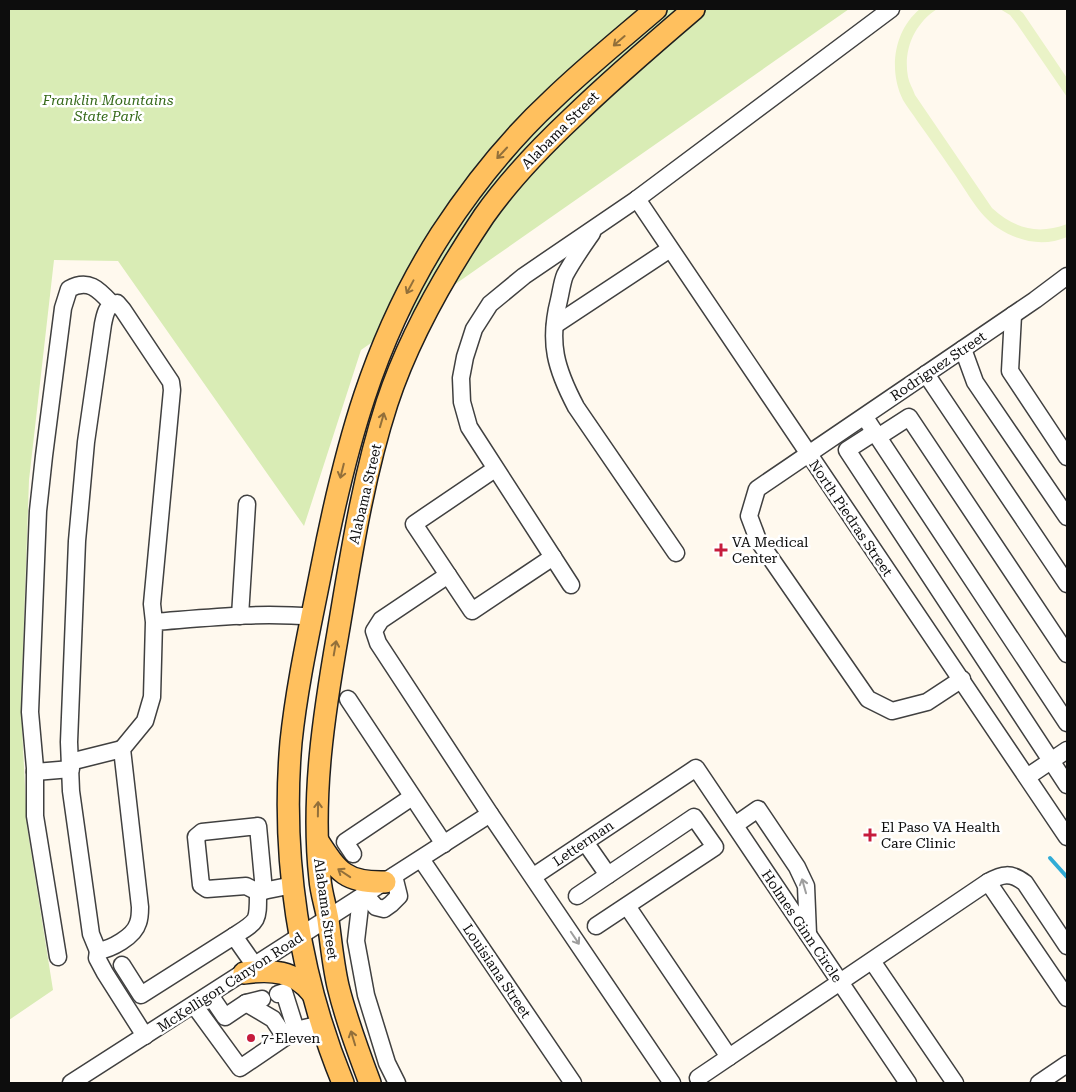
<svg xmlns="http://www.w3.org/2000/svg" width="1076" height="1092" font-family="'Roboto Serif',serif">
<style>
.green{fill:#d9ecb5}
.pitch{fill:#eaf3c7}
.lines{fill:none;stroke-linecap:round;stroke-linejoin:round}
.stream{stroke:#31acd6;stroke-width:4}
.minor-casing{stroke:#404040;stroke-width:19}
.major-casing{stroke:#1e1e1e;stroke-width:24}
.minor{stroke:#fff;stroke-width:16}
.major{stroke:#ffc05e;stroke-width:21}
.oneway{stroke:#926f3a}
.oneway2{stroke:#9e9e9e}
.poi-dot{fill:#c61c3d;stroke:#fff;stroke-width:2}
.labels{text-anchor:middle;stroke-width:5;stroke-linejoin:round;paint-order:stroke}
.park-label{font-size:14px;font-style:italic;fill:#356919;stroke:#fff}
.street-label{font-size:14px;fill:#0d0d0d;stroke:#fff}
.poi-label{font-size:14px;fill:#0d0d0d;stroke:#fff;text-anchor:start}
</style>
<rect width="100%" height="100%" fill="#fff9ee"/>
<!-- green -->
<polygon class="green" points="9,9 849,9 361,350 304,526 118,261 54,260 29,480 21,707 27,826 53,990 9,1020"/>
<!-- pitch -->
<g class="pitch">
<path d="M920 9H937C914 24 903 50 908 77 909 83 913 89 915 95L992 208C1015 229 1038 235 1067 224V237C1044 247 1019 242 998 228 978 215 965 188 951 169 940 153 929 137 918 122 913 114 907 107 903 100 888 70 894 30 920 9Z"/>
<polygon points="1000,9 1018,9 1023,13 1067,78 1067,97 1017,24 1010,15"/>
</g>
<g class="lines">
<!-- stream -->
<polyline class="stream" points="1050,858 1067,877"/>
<!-- minor casing -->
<g class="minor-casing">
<g id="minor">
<polyline points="637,199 1067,837"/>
<path d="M592 233C583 246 573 260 565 275 562 282 561 292 559 300 548 343 556 369 576 407L676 553"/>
<polyline points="1013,315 1010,371 1067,457"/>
<polyline points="555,325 670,249"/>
<polyline points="963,349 975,382 1067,517"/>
<polyline points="926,374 1067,584"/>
<polyline points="868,422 1067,723"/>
<polyline points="875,432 847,450 1067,785"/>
<polyline points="878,437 909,417 1067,654"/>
<polyline points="495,469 414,524 472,611 553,557"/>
<polyline points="448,575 381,620 374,631 378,643 490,814 672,1083"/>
<polyline points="571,585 469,427 462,402 461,378 465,357 474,329 490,304 524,276 637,199 891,9"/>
<polyline points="240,616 247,504"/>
<path d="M154 622 152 604 172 390 171 382 123 310 117 303C106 305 105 315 103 324L86 442 77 541 69 742 71 791 91 934 98 951C111 949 134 937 138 923 140 918 140 912 140 907L122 749 145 721 152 697 154 622C207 618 260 612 312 617"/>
<polyline points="962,679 927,702 892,711 868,699 758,540 749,516 757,489 1035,300 1067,276"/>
<polyline points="348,699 444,844"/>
<polyline points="70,762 122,749"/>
<polyline points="35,772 71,769"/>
<polyline points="1027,777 1067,750"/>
<polyline points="735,825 758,809 797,867 806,886 808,934"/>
<polyline points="585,842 608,875"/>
<polyline points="353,854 345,842 412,797"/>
<polyline points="421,859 573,1083"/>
<polyline points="534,876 696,768 908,1083"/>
<polyline points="988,882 1067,998"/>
<polyline points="258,892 246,886 207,889 201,885 196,837 202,832 258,826 264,891"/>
<polyline points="365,895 376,907 384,909 391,904 399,896 394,876"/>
<polyline points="577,896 694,817 715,847 596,926"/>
<polyline points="361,898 356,941 366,995 387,1063 397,1083"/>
<polyline points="627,906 729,1057"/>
<path d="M234 936C259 920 258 922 258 892L293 885"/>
<polyline points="98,951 97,958 105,973 145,1036"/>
<path d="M58 957 35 816V768L30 712 38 511 44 456 63 308 69 289C89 278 99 290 112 304"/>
<polyline points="872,961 955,1083"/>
<polyline points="122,965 141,995 234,936 255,966"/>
<polyline points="278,994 284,992 296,1030"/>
<polyline points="210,995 225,1017 246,1003 262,999"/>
<polyline points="246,1003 273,1019 285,1037"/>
<polyline points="194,1005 240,1068 296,1030 321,1024"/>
<path d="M698 1078 988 882C1002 874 1011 872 1025 883L1067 946"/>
<polyline points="71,1083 490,814"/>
<polyline points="1039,1083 1067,1064"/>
</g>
</g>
<!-- major casing -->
<g class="major-casing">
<g id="major">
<path d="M318 841C338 872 346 883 385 882"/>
<path d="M244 973C271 969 295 971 312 993"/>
<path d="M343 1083C299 976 281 857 291 742 297 684 310 627 321 571 345 448 373 340 441 234 473 185 510 139 552 100 585 68 621 39 656 9"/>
<path d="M370 1083C358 1051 346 1019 338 986 333 964 331 942 328 920 326 907 321 893 320 879 311 797 324 713 338 633 351 556 363 477 387 403 409 336 445 274 484 216 510 179 540 148 573 117 612 79 653 44 694 9"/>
</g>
</g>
<!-- minor -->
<use href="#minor" class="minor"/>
<!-- major -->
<use href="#major" class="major"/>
</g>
<!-- one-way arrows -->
<defs><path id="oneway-shaft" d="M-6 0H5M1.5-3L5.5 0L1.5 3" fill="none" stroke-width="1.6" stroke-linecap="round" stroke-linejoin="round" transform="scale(1.25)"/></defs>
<g class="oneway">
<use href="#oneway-shaft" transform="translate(619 41) rotate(139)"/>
<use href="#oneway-shaft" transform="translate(502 153) rotate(133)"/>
<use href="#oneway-shaft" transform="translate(410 287) rotate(118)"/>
<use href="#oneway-shaft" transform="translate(382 420) rotate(-74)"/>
<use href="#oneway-shaft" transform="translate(342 471) rotate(104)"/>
<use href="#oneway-shaft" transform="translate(335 648) rotate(-80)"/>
<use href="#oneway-shaft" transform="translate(318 809) rotate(-89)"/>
<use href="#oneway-shaft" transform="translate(344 873) rotate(-146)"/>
<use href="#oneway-shaft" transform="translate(353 1038) rotate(-107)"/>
</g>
<g class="oneway2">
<use href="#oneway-shaft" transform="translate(804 886) rotate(-106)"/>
<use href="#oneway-shaft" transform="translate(575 938) rotate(56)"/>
</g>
<!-- markers -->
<g class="poi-dot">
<path d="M718.5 542.5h5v5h5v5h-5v5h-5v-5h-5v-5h5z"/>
<path d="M867.5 827.5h5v5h5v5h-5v5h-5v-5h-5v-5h5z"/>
<circle cx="251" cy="1038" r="5"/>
</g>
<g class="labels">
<!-- park labels -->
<g class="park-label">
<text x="108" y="105">Franklin Mountains<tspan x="108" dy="16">State Park</tspan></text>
</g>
<!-- street labels -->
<g class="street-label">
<text transform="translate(560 130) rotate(-45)" y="5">Alabama Street</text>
<text transform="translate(938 366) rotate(-34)" y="5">Rodriguez Street</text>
<text transform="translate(365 494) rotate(-77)" y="5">Alabama Street</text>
<text transform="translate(851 518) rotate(56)" y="5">North Piedras Street</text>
<text transform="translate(583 843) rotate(-34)" y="5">Letterman</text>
<text transform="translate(326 909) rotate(82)" y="5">Alabama Street</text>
<text transform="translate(802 926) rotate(56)" y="5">Holmes Ginn Circle</text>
<text transform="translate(497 971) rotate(56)" y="5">Louisiana Street</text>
<text transform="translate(230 982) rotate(-33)" y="5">McKelligon Canyon Road</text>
</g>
<!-- poi labels -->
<g class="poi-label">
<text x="732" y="547">VA Medical<tspan x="732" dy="16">Center</tspan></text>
<text x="881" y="832">El Paso VA Health<tspan x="881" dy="16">Care Clinic</tspan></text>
<text x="261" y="1043">7-Eleven</text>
</g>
</g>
<!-- border -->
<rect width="1076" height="1092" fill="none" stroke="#0d0d0d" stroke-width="20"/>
</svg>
